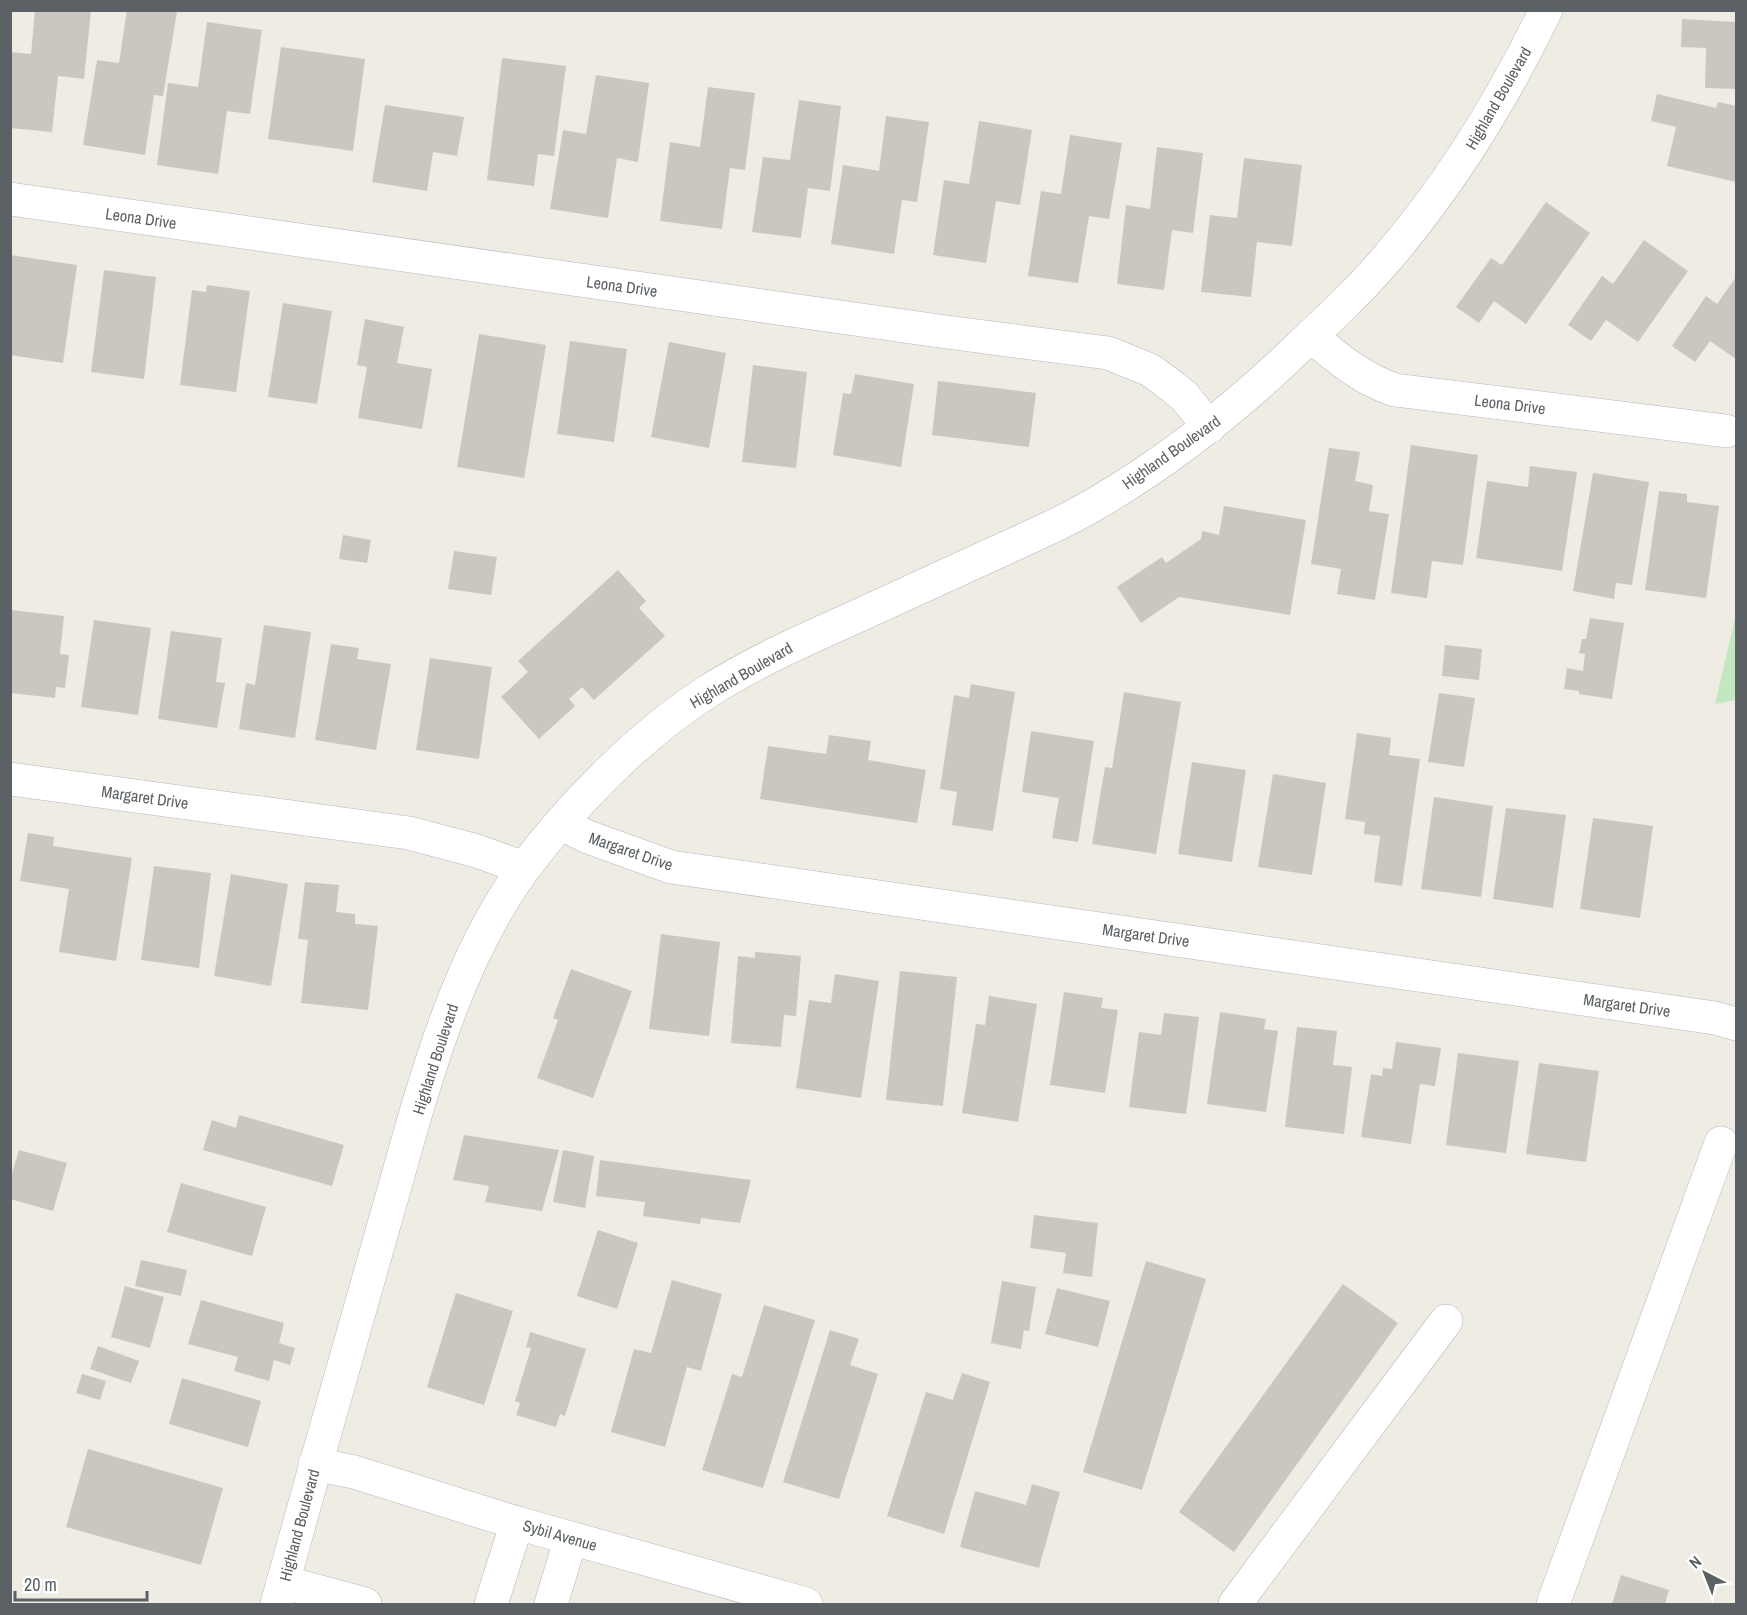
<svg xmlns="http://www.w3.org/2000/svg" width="1747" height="1615" font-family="'Archivo Narrow',sans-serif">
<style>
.green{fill:#c3e7c0}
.building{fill:#cac7c1}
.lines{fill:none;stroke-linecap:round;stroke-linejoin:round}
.minor-casing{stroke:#b5b8bc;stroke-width:34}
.minor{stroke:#fff;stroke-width:33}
.labels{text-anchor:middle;stroke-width:4.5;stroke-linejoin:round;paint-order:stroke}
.street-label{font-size:16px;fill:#5c6165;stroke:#fff}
</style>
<rect width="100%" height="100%" fill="#efece4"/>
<!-- green -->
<polygon class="green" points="1736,614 1736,700 1715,704"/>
<!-- building -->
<g class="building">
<polygon points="35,10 91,10 84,79 58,76 52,132 10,128 10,52 31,54"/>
<polygon points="127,10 177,12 163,96 154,95 145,155 83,145 97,60 119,63"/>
<polygon points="1682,19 1736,22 1736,89 1705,88 1706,48 1681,47"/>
<polygon points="207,22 262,30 250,114 227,111 218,174 157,165 168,83 198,87"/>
<polygon points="281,47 365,59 353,151 268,139"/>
<polygon points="502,58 566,66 554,156 538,154 534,186 487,180"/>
<polygon points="596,75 649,83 638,162 617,158 608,218 550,209 563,130 586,134"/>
<polygon points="708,87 755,93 745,170 730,168 722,229 660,221 670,142 700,147"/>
<polygon points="1657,94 1716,108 1718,102 1736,106 1736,182 1667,166 1676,127 1651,121"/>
<polygon points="799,100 841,106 830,191 808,188 801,238 752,232 763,157 790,160"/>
<polygon points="385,105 464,117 457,156 433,152 427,191 372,182"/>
<polygon points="886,116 929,122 917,202 902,200 894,254 831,244 843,165 879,171"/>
<polygon points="979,121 1032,130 1020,205 996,201 986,263 933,255 944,180 969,184"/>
<polygon points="1070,135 1122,143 1109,219 1089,216 1078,283 1028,276 1041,191 1061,194"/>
<polygon points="1157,147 1203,153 1193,233 1172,230 1164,290 1117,284 1126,205 1150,209"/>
<polygon points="1244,158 1302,165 1292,246 1257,242 1251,297 1201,292 1210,215 1237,218"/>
<polygon points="1546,202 1590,233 1526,324 1494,301 1479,323 1456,307 1491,258 1502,265"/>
<polygon points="1644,240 1688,271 1638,342 1606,320 1591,341 1568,325 1602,276 1613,284"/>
<polygon points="10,255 77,265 63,363 10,355"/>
<polygon points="104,270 156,277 144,379 91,372"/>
<polygon points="1736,277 1736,359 1710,341 1695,362 1672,346 1706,296 1717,304"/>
<polygon points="207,285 250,291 236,392 180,385 192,290 206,292"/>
<polygon points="283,303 332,311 317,404 268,397"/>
<polygon points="365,319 404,327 397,363 432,369 422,429 358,418 367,367 357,365"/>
<polygon points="479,334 546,345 524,478 457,467"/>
<polygon points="570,341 627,349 614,442 557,434"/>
<polygon points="669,342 726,353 709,448 651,437"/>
<polygon points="753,365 807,372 796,468 742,462"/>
<polygon points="855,374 914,384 901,467 833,455 843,393 851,394"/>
<polygon points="938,381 1036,393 1029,447 932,435"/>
<polygon points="1411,445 1478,455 1463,565 1432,561 1427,598 1391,593"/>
<polygon points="1329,448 1360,452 1355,481 1373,485 1369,511 1389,514 1375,600 1337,594 1341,569 1311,564"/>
<polygon points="1530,466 1577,472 1562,571 1476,558 1487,481 1528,487"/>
<polygon points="1593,473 1649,482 1632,585 1616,583 1614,599 1573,591"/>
<polygon points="1659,491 1687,494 1687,502 1719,506 1706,598 1645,590"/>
<polygon points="1224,506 1306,520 1290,615 1179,597 1141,623 1117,587 1162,557 1166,563 1201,539 1202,531 1219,535"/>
<polygon points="343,535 371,540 367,563 339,559"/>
<polygon points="454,551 497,557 491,595 448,589"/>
<polygon points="618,570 646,601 639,608 665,636 594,700 582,687 569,699 575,706 539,739 501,697 528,672 518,661"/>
<polygon points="11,610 64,616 60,654 69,655 65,688 56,687 55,698 10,693"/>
<polygon points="1590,618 1624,623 1612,699 1579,694 1579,691 1564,689 1567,668 1583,671 1585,654 1579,653 1582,639 1586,639"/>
<polygon points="94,620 151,628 138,715 81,707"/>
<polygon points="264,625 311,632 295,738 239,729 246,683 255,685"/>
<polygon points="171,631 222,638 216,682 225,683 217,728 158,719"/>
<polygon points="331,644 359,648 357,659 391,664 376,750 315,740"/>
<polygon points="1445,645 1482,649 1479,680 1442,676"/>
<polygon points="430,658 492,667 479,759 416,750"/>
<polygon points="971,684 1015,692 993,831 952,825 957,792 940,789 954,695 969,698"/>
<polygon points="1124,692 1181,702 1156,854 1092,844 1105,767 1112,768"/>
<polygon points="1439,693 1475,698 1464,767 1428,762"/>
<polygon points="1031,731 1094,741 1078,842 1052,838 1059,798 1022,792"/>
<polygon points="1357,733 1391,738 1389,755 1420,759 1402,886 1374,882 1380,836 1364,834 1365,822 1345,819"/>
<polygon points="829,735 871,741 868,760 926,770 917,823 760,799 768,746 826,754"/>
<polygon points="1192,762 1246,770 1232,862 1178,854"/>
<polygon points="1273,774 1326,783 1312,875 1258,867"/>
<polygon points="1434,797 1493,806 1481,897 1421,889"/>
<polygon points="1506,808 1566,815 1553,908 1493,899"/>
<polygon points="1593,818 1653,826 1640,918 1580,909"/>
<polygon points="28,833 54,837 53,846 132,858 116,961 59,952 69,889 20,881"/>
<polygon points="154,866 211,873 199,968 141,960"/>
<polygon points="231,874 288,884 271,986 214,976"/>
<polygon points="305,882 339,885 336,912 355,914 355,924 378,926 368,1010 301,1003 308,940 298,939"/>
<polygon points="661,934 720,942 709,1036 649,1029"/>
<polygon points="755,952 801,956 796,1016 784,1015 781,1047 731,1043 738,956 755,958"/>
<polygon points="571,969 632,991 593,1098 537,1078 558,1020 553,1018"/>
<polygon points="900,971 957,977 943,1106 886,1100"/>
<polygon points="835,974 879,981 861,1098 796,1088 809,1000 831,1003"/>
<polygon points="1064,992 1103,998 1101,1008 1118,1010 1105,1093 1050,1085"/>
<polygon points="989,996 1037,1004 1018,1122 962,1113 976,1024 985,1025"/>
<polygon points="1220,1012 1266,1019 1264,1029 1278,1031 1266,1112 1207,1104"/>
<polygon points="1164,1013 1199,1017 1186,1114 1129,1107 1139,1032 1161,1035"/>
<polygon points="1297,1027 1337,1031 1333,1065 1352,1067 1344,1134 1285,1127"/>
<polygon points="1396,1042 1441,1048 1435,1086 1420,1084 1411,1144 1361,1137 1371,1074 1382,1076 1383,1068 1392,1069"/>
<polygon points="1458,1053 1519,1061 1506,1153 1446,1145"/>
<polygon points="1539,1063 1599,1071 1586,1162 1526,1154"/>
<polygon points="239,1115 344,1145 332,1186 203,1150 212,1120 236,1128"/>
<polygon points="464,1135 559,1150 542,1211 485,1202 489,1186 453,1180"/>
<polygon points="19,1150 67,1163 53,1211 10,1199 10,1180"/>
<polygon points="563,1150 594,1156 585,1208 553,1202"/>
<polygon points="600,1160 751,1180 740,1223 701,1218 700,1224 643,1216 645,1202 596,1196"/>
<polygon points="181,1183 266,1207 252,1256 167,1232"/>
<polygon points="1034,1215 1098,1223 1092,1277 1063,1273 1066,1253 1030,1248"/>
<polygon points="598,1230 638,1243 617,1309 577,1296"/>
<polygon points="141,1260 187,1270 181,1296 135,1286"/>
<polygon points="1146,1261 1206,1279 1142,1490 1083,1472"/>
<polygon points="672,1280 722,1294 701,1371 687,1367 665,1447 611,1432 634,1349 651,1353"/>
<polygon points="1002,1281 1036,1287 1029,1331 1024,1330 1021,1349 991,1343"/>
<polygon points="1343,1284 1398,1323 1234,1552 1179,1512"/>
<polygon points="125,1286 164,1297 150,1348 111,1337"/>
<polygon points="1057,1288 1110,1301 1098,1347 1045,1334"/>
<polygon points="456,1293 513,1311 484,1405 427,1387"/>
<polygon points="201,1300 284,1323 279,1343 295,1348 290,1365 274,1360 269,1381 234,1371 238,1357 188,1344"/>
<polygon points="764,1305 815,1320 763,1488 702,1470 732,1374 742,1377"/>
<polygon points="830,1330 859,1339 850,1365 878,1374 839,1499 783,1482"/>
<polygon points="530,1332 586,1349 565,1416 560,1414 556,1427 516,1415 520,1403 515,1401 531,1348 526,1347"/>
<polygon points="98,1346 139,1361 131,1383 90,1369"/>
<polygon points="962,1373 990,1382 944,1534 887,1516 926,1392 953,1400"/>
<polygon points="82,1374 106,1381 100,1400 76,1393"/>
<polygon points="182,1378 261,1401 248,1447 169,1424"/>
<polygon points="88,1449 223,1488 201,1565 66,1527"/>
<polygon points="1032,1484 1060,1492 1039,1568 960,1547 975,1491 1026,1505"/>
<polygon points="1621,1575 1669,1590 1665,1604 1612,1604"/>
</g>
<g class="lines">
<!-- minor casing -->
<g class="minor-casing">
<g id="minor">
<polyline points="10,199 939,331 1108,353 1150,370 1173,387 1185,397 1209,427"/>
<path d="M1311 336C1337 358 1362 379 1395 390L1726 431"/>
<polyline points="10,779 409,833 477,851 524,868"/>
<polyline points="561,824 588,837 671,867 1715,1018 1736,1024"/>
<polyline points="315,1464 354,1472 517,1523 806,1604"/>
<polyline points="283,1582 365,1604"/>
<path d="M277 1604C312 1476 349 1349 385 1221 419 1104 450 971 522 871 569 807 640 735 707 692 752 663 802 641 851 619 903 595 956 571 1008 547 1037 534 1067 521 1095 504 1169 461 1237 407 1299 347 1328 320 1357 293 1383 263 1449 187 1502 101 1546 10"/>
<polyline points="491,1604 517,1523"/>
<polyline points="551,1604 571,1538"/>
<polyline points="1235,1604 1446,1321"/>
<polyline points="1553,1604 1721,1143"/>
</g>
</g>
<!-- minor -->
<use href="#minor" class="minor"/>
</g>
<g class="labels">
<!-- street labels -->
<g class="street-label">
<text transform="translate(1498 98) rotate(-60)" y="6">Highland Boulevard</text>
<text transform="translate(141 218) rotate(8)" y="6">Leona Drive</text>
<text transform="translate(622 286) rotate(8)" y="6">Leona Drive</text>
<text transform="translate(1510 404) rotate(7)" y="6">Leona Drive</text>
<text transform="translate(1171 452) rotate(-35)" y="6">Highland Boulevard</text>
<text transform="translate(741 675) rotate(-30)" y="6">Highland Boulevard</text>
<text transform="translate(145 797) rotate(8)" y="6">Margaret Drive</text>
<text transform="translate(631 851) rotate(19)" y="6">Margaret Drive</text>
<text transform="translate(1146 935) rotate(8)" y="6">Margaret Drive</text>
<text transform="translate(1627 1005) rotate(8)" y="6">Margaret Drive</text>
<text transform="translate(435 1059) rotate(-72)" y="6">Highland Boulevard</text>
<text transform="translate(299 1525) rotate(-75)" y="6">Highland Boulevard</text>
<text transform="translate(560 1535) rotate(16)" y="6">Sybil Avenue</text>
</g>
</g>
<!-- border -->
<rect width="1747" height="1615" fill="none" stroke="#5c6165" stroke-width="24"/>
<!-- north arrow -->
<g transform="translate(1705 1573) rotate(318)" stroke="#ffffff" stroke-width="4.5" paint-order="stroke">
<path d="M0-4.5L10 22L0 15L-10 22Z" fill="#5c6165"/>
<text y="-9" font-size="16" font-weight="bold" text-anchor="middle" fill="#5c6165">N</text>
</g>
<!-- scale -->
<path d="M15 1591v9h132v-9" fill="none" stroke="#5c6165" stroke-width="3"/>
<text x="24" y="1591" font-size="18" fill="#5c6165" stroke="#ffffff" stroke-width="4.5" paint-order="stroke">20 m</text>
</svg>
